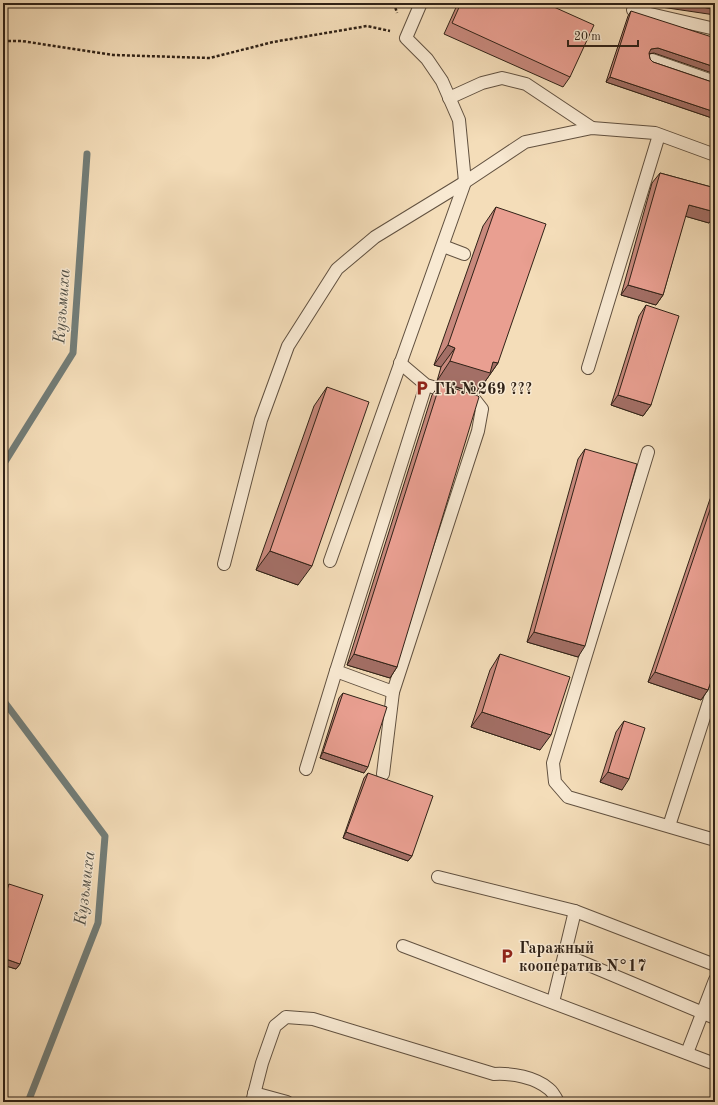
<svg xmlns="http://www.w3.org/2000/svg" width="718" height="1105" font-family="'Old Standard TT',serif">
<style>
.lines{fill:none;stroke-linecap:round;stroke-linejoin:round}
.stream{stroke:#727d78;stroke-width:7}
.lane-casing{stroke:#615140;stroke-width:14}
.path{stroke:#302217;stroke-width:2.5;stroke-dasharray:3 2;stroke-linecap:butt}
.lane{stroke:#f8e9d2;stroke-width:12}
.wall{fill:#c8897d;stroke:#302217}
.shaded-wall{fill:#a36f66;stroke:#302217}
.building{fill:#e99f91;stroke:#302217}
.labels{text-anchor:middle;stroke-width:3;stroke-linejoin:round;paint-order:stroke}
.poi-label{font-size:16px;font-weight:bold;fill:#302217;stroke:#f8e9d2;text-anchor:start}
.water-label{font-size:17px;font-style:italic;fill:#515047;stroke:#f8e9d2}
</style>
<rect width="100%" height="100%" fill="#f4ddb9"/>
<filter id="stains"><feTurbulence type="fractalNoise" baseFrequency=".005" numOctaves="4"/><feColorMatrix values="0 0 0 0 .2 0 0 0 0 .09 0 0 0 0 .02 0 0 0 .5 -.17"/></filter>
<radialGradient id="worn" r=".72"><stop offset=".6" stop-color="#630" stop-opacity="0"/><stop offset="1" stop-color="#630" stop-opacity=".3"/></radialGradient>
<g class="lines">
<!-- stream -->
<g class="stream">
<polyline points="3,465 73,353 87,154"/>
<polyline points="3,700 105,836 98,923 28,1102"/>
</g>
<!-- lane casing -->
<g class="lane-casing">
<g id="lane">
<polyline points="633,10 715,29"/>
<polyline points="652,60 715,82"/>
<polyline points="449,98 482,83 502,78 526,84 592,128"/>
<polyline points="443,246 464,254"/>
<polyline points="400,363 426,385 475,400 482,409 478,431 393,692 336,671 426,385"/>
<polyline points="588,368 659,135"/>
<polyline points="648,452 553,763 555,782 568,797 715,840"/>
<polyline points="330,561 465,182 459,120 442,81 427,59 406,38 421,3"/>
<polyline points="224,564 261,420 288,346 337,269 375,237 465,182 525,142 592,128 655,133 715,155"/>
<polyline points="306,769 336,671"/>
<polyline points="383,774 393,692"/>
<polyline points="669,826 715,683"/>
<polyline points="438,877 575,911 715,965"/>
<polyline points="403,946 715,1064"/>
<polyline points="565,955 715,1018"/>
<polyline points="553,1002 575,911"/>
<polyline points="687,1053 715,980"/>
<polyline points="254,1093 287,1102"/>
<path d="M252 1102 262 1063 275 1026 286 1017 313 1019 494 1074C512 1073 535 1077 549 1089 553 1092 556 1098 558 1102"/>
</g>
</g>
<!-- path -->
<g class="path">
<polyline points="394,3 397,13"/>
<polyline points="3,41 22,41 113,55 210,58 273,42 367,26 390,31"/>
</g>
<!-- lane -->
<use href="#lane" class="lane"/>
</g>
<!-- wall -->
<g class="wall">
<polygon points="458,3 545,3 570,77 563,87 444,34"/>
<polygon points="631,11 654,53 649,54 650,59 653,62 715,83 715,119 606,82 628,16"/>
<polygon points="660,173 715,188 715,215 709,223 685,216 663,295 656,305 621,295 652,183"/>
<polygon points="496,207 498,363 484,383 483,382 476,393 437,381 441,367 434,365 483,226"/>
<polygon points="646,305 651,405 643,416 611,405 639,316"/>
<polygon points="440,384 397,667 390,678 347,665 432,395"/>
<polygon points="327,387 298,585 256,570 314,406"/>
<polygon points="585,449 578,657 527,642 578,459"/>
<polygon points="715,491 715,670 708,690 701,700 648,682 710,499"/>
<polygon points="500,654 540,750 471,727 490,670"/>
<polygon points="343,693 364,773 320,758 339,698"/>
<polygon points="624,721 622,790 600,782 616,732"/>
<polygon points="368,773 412,856 408,861 343,838 364,778"/>
<polygon points="9,884 20,964 16,969 3,965 3,897 6,889"/>
</g>
<!-- shaded-wall -->
<g class="shaded-wall">
<polygon points="634,3 675,3 715,9 715,15"/>
<polygon points="658,48 715,67 715,74 654,53 647,54 651,49"/>
<polygon points="610,77 715,112 715,119 606,82"/>
<polygon points="689,205 715,212 715,215 709,223 681,215"/>
<polygon points="628,285 663,295 656,305 621,295"/>
<polygon points="448,345 455,348 441,367 434,365"/>
<polygon points="450,361 493,362 498,363 484,383 483,382 476,393 437,381"/>
<polygon points="618,395 651,405 643,416 611,405"/>
<polygon points="270,551 312,566 298,585 256,570"/>
<polygon points="534,632 585,646 578,657 527,642"/>
<polygon points="354,654 397,667 390,678 347,665"/>
<polygon points="655,672 708,690 701,700 648,682"/>
<polygon points="482,712 551,735 540,750 471,727"/>
<polygon points="323,752 368,767 364,773 320,758"/>
<polygon points="608,772 629,779 622,790 600,782"/>
<polygon points="346,832 412,856 408,861 343,838"/>
<polygon points="3,958 20,964 16,969 3,965"/>
</g>
<!-- building -->
<g class="building">
<polygon points="461,3 545,3 594,25 570,77 452,23"/>
<polygon points="675,3 715,3 715,9"/>
<polygon points="631,11 715,38 715,67 658,48 651,49 649,53 650,59 653,62 715,83 715,112 610,77"/>
<polygon points="660,173 715,188 715,212 689,205 663,295 628,285"/>
<polygon points="496,207 546,224 498,363 493,362 490,373 450,361 455,348 448,345"/>
<polygon points="646,305 679,316 651,405 618,395"/>
<polygon points="440,384 478,396 479,397 397,667 354,654"/>
<polygon points="327,387 369,402 312,566 270,551"/>
<polygon points="585,449 637,464 585,646 534,632"/>
<polygon points="715,495 715,670 708,690 655,672"/>
<polygon points="500,654 570,677 551,735 482,712"/>
<polygon points="343,693 387,707 368,767 323,752"/>
<polygon points="624,721 645,728 629,779 608,772"/>
<polygon points="368,773 433,796 412,856 346,832"/>
<polygon points="9,884 43,895 20,964 3,958 3,897 5,897"/>
</g>
<!-- icons -->
<defs>
<g id="parking-bare" transform="scale(1.2)"><path d="M-3.5-5.5H1a3.5 3.5 0 0 1 0 7H-1V5.5H-3.5ZM-1-3.4V-.6H.8a1.4 1.4 0 0 0 0-2.8Z" fill="#8f2418" stroke="#f8e9d2" stroke-width="2.5" paint-order="stroke"/></g>
</defs>
<g fill-rule="evenodd">
<use href="#parking-bare" x="422" y="388"/>
<use href="#parking-bare" x="507" y="956"/>
</g>
<g class="labels">
<!-- poi labels -->
<g class="poi-label">
<text x="434" y="394">ГК №269 ???</text>
<text x="519" y="953">Гаражный<tspan x="519" dy="18">кооператив N°17</tspan></text>
</g>
<!-- water labels -->
<g class="water-label">
<text transform="translate(61 306) rotate(-86)" y="6">Кузьмиха</text>
<text transform="translate(84 888) rotate(-83)" y="6">Кузьмиха</text>
</g>
</g>
<!-- margin -->
<rect width="718" height="1105" fill="none" stroke="#f4ddb9" stroke-width="16"/>
<rect x="4" y="4" width="710" height="1097" fill="none" stroke="#302217" stroke-width="2"/>
<rect x="8" y="8" width="702" height="1089" fill="none" stroke="#302217"/>
<!-- scale -->
<path d="M568 40v6h70v-6" fill="none" stroke="#302217" stroke-width="2"/>
<text x="574" y="40" font-size="12" fill="#302217" stroke="#f8e9d2" stroke-width="3" paint-order="stroke">20 m</text>
<rect width="100%" height="100%" filter="url(#stains)"/>
<rect width="100%" height="100%" fill="url(#worn)"/>
</svg>
